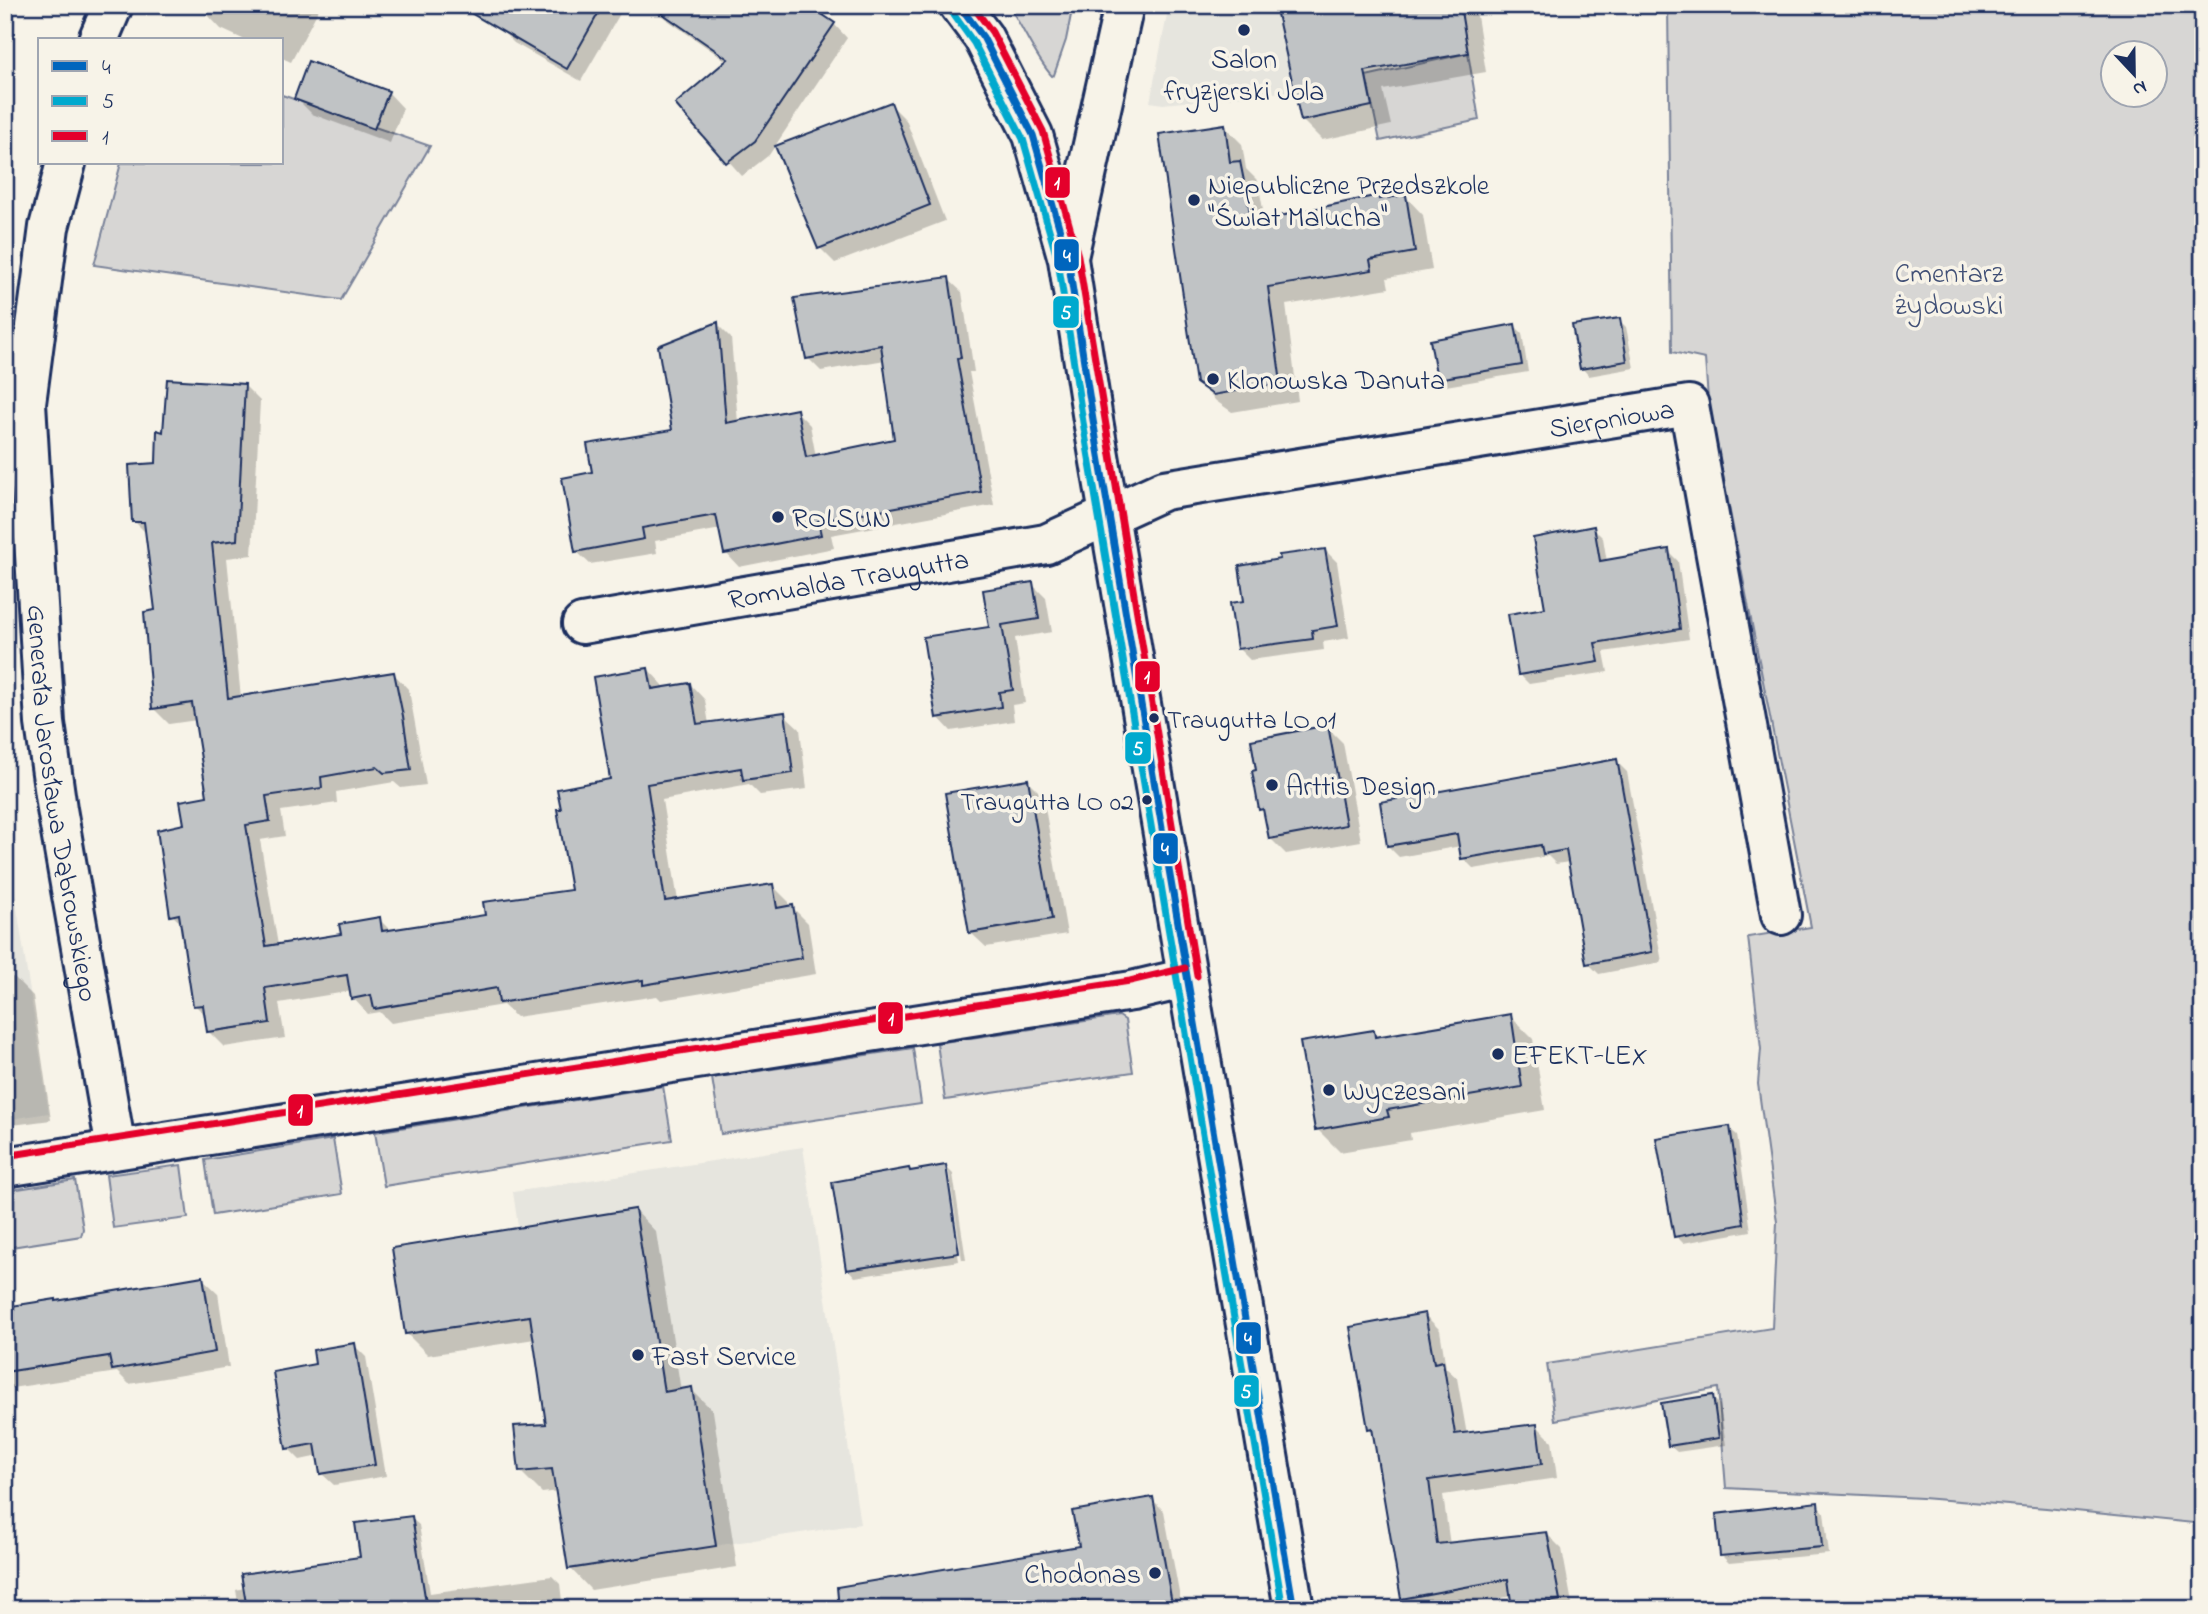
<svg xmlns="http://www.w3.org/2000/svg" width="2208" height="1614" font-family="'Indie Flower',sans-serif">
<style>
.built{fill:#e6e5de}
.green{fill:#d7d6d4;stroke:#798299;stroke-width:2;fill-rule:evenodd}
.shadow{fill:#0003}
.building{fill:#c0c3c5;stroke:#1b2f5e;stroke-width:2}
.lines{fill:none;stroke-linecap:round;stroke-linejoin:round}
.street-casing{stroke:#1b2f5e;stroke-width:44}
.secondary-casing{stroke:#1b2f5e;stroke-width:44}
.street{stroke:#f7f3e8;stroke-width:38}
.secondary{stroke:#f7f3e8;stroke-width:38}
.bus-1-casing{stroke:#f7f3e8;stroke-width:12}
.bus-2-casing{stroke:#f7f3e8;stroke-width:12}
.bus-3-casing{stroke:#f7f3e8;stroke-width:12}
.bus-1{stroke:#0065bd;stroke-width:7}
.bus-2{stroke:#00a9ce;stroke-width:7}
.bus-3{stroke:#e4002b;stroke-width:7}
.poi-dot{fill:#1b2f5e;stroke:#f7f3e8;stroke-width:2.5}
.labels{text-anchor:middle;stroke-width:7;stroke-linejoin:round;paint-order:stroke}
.bus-label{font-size:26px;fill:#1b2f5e;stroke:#f7f3e8;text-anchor:start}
.poi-label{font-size:28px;fill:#1b2f5e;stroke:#f7f3e8;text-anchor:start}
.park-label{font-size:28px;fill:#415076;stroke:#f7f3e8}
.street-label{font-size:28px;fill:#1b2f5e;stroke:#f7f3e8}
.line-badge{stroke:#f7f3e8;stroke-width:2.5}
.badge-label{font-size:19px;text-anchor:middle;font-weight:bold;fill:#fff}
</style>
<rect width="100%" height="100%" fill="#f7f3e8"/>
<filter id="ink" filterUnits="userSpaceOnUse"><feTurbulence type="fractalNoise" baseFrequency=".0143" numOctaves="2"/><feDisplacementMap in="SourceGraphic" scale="14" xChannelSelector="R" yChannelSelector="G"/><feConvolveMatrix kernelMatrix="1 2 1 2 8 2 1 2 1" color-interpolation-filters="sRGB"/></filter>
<g filter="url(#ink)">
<!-- built -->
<g class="built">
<polygon points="1169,5 1313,5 1320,52 1294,91 1163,104 1150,102"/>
<polygon points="5,831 49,1113 5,1120"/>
<polygon points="803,1147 860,1524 568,1568 513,1192"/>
</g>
<!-- green -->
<g class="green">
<path d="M1008 5H1073L1066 40 1054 75 1052 76C1034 56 1024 28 1008 5Z"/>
<path d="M1668 5H2203V1524L2046 1508 1922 1498 1726 1488 1718 1388 1555 1420 1547 1364 1772 1328 1777 1222 1758 1084 1761 1049 1748 937 1811 927 1708 399 1705 359 1672 352ZM2114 52H2156V94H2114Z"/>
<polygon points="1468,53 1479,120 1380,141 1366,76"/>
<polygon points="282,95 430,146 341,300 94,265 121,163 282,163"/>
<polygon points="1119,1016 1125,1020 1133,1072 945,1100 937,1043"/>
<polygon points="913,1048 921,1104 721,1134 712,1078"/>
<polygon points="663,1086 672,1140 384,1186 375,1132"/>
<polygon points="333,1139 342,1194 213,1215 205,1160"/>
<polygon points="181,1165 188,1218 113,1228 106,1175"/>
<polygon points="75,1180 83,1229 81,1236 5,1248 5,1191"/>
</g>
<!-- shadow -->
<g class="shadow">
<polygon points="210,5 321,5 291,62 282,58 282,40 245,40 221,29 206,13"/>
<polygon points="514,5 625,5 581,81 514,43 500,29"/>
<polygon points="646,5 796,5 834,24 847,38 769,155 742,176 678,104 728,62"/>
<polygon points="1277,5 1466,5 1477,16 1486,72 1383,90 1391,125 1322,140 1302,120"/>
<polygon points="388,92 403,108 390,143 312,114 296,98"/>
<polygon points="890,104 906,120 945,221 835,263 820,248"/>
<polygon points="1224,126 1242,144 1246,169 1258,181 1265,221 1378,197 1382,200 1405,196 1423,215 1432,270 1387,278 1389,288 1286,305 1298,401 1232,412 1216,401 1198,382"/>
<polygon points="948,279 962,292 974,372 969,372 994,505 831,535 834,548 739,567 726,553 721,529 655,541 657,553 590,564 576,551 594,474 674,432 717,324 731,338 738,423 796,411 810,425 816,457 896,441 885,360 821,371 808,358"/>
<polygon points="1619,320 1626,327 1634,368 1589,376 1582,368"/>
<polygon points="1514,325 1522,333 1528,372 1446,386 1438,378"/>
<polygon points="244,385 260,401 252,555 227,558 241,698 394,674 409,690 426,785 401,788 394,782 336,792 337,803 281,811 285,836 260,840 278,945 343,935 379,919 392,932 487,916 573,891 612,781 648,669 663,685 664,689 690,684 705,700 709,724 784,714 800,729 807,789 760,795 749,784 662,800 678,901 773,886 789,902 789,908 792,907 808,923 816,974 661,1000 657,996 516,1017 503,1005 391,1023 380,1012 368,1014 353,998 352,991 279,1003 285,1038 224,1047 208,1031 206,1016 195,1005 183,925 172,915 186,825 209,798 197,720 169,724 153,708 157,612 147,534 134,521 157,465 165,434"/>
<polygon points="1593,528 1603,538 1607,562 1668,551 1678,561 1689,639 1604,652 1608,672 1529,684 1519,674 1547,610"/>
<polygon points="1325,550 1337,562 1349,638 1323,642 1324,650 1250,660 1238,648 1246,602"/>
<polygon points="1032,584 1046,598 1052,632 1015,638 1025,703 1012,705 1014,721 951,731 938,717 991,628"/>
<polygon points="1327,727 1343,743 1361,841 1286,854 1270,838 1266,814 1261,809"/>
<polygon points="1616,761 1627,772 1662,962 1599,974 1588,963 1569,862 1556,864 1548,856 1474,869 1463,858 1461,846 1399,857 1388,846"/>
<polygon points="1028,781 1043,796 1067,934 986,947 970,932"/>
<polygon points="5,974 6,978 14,977 33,996 51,1120 5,1126"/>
<polygon points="1510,1016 1533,1039 1545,1110 1410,1133 1411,1140 1340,1152 1317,1129 1374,1032 1380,1038"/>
<polygon points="1729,1128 1737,1135 1751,1231 1683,1243 1676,1236"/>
<polygon points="946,1167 953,1174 966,1260 962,1260 949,1172 946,1172 959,1261 855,1277 848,1269"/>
<polygon points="635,1210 656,1232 681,1391 691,1389 713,1411 737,1567 591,1590 570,1568 558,1491 542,1493 521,1472 548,1425 535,1339 428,1355 407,1334"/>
<polygon points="202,1278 218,1293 229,1367 129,1384 117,1372 5,1389 5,1309 57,1303"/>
<polygon points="1425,1315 1440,1330 1446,1368 1457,1378 1467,1435 1536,1425 1552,1441 1557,1478 1443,1495 1450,1545 1547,1534 1562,1549 1573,1609 1514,1609 1512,1596 1440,1609 1414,1609 1403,1598 1374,1433 1369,1428"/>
<polygon points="354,1345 366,1357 386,1476 334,1485 322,1474 319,1456 300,1460 288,1448 317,1365"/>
<polygon points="1712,1397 1720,1405 1726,1445 1677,1452 1669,1445"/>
<polygon points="1152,1499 1164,1511 1182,1609 876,1609 1081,1547"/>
<polygon points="1817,1504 1824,1512 1829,1554 1729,1563 1721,1555"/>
<polygon points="411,1518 419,1525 430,1593 552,1576 560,1584 563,1609 239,1609 236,1590 362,1559"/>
</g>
<!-- building -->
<g class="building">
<polygon points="457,5 603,5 567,69"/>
<polygon points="650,5 808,5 835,23 755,141 726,163 675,104 728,59"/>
<polygon points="1275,5 1460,5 1468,53 1365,71 1372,106 1301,121"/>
<polygon points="308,61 389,91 374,129 294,99"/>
<polygon points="891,102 930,205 818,249 775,146"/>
<polygon points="1225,124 1230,162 1240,161 1252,222 1379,195 1379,199 1406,195 1415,252 1370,260 1372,270 1268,287 1281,383 1213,395 1196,383 1159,134"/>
<polygon points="949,277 961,358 957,359 981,492 818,521 821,535 724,554 716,515 642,528 644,539 575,552 562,478 592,472 587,444 672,430 658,346 718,322 726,423 797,409 806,457 894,439 881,345 806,359 794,298"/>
<polygon points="1620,318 1627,361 1580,369 1572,325"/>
<polygon points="1515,324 1522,365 1437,379 1430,340"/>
<polygon points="167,379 245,384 237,540 212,543 228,698 394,672 403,716 411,770 384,773 377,767 321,777 322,788 266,796 270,821 246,825 266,946 341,934 339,924 380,917 382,931 485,915 483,902 571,890 557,809 561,809 557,789 610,779 593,677 648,668 652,689 690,683 697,724 785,712 793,773 743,780 741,768 647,784 665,901 773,884 777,908 793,905 802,958 643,985 643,980 499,1003 497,988 374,1009 371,995 351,999 347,975 265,988 270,1023 207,1032 203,1005 193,1006 179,914 170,916 157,830 184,824 180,801 207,796 192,703 152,709 144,612 155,610 144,522 132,522 129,465 156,463 157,430 163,432"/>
<polygon points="1594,526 1600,561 1669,549 1680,629 1595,643 1599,662 1518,675 1508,614 1545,608 1533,538"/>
<polygon points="1325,549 1338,626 1312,630 1313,639 1237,649 1230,603 1244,601 1239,566 1280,559 1279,555"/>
<polygon points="1033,582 1039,619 1002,625 1013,690 999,692 1001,707 936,718 923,637 989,627 983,590"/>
<polygon points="1328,725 1346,825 1269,839 1263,809 1259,810 1252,771 1256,770 1251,740"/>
<polygon points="1617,759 1652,952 1586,964 1566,850 1543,854 1541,845 1461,859 1457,834 1387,846 1380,802"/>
<polygon points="1028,779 1052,919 969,933 945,793"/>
<polygon points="1511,1014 1522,1087 1387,1110 1389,1117 1315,1130 1300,1042 1374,1030 1375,1037"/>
<polygon points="1730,1126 1744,1224 1674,1237 1656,1138"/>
<polygon points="946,1165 959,1253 846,1270 832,1182 909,1168 910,1171"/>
<polygon points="635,1209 664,1392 692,1387 716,1546 568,1569 552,1469 519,1472 514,1426 546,1424 530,1316 405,1334 392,1248"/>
<polygon points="203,1276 215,1352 112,1370 109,1356 5,1372 5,1307 56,1299 56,1301"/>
<polygon points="1425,1313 1434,1363 1443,1361 1455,1434 1537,1424 1542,1464 1429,1480 1437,1544 1547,1532 1560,1600 1512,1609 1508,1579 1401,1599 1372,1428 1368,1429 1350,1327"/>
<polygon points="355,1343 375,1465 320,1474 315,1444 286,1449 273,1372 315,1364 313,1350"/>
<polygon points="1713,1395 1719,1438 1668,1446 1661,1403"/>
<polygon points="1153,1497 1173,1609 1090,1609 1088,1600 1030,1609 839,1609 837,1587 1079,1546 1072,1511"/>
<polygon points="1818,1502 1822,1547 1720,1556 1716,1514"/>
<polygon points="412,1516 427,1609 247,1609 241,1574 360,1557 355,1523"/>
</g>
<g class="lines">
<!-- street casing -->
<g class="street-casing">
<g id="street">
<polyline points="98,40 113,5"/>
<path id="s1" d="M66 163 49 227 26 403 45 723 57 809 116 1149"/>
<path id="s2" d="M582 624 1046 544 1164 490 1689 405 1781 915"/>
<polyline points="5,1167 1132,991 1187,978"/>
</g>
</g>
<!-- secondary casing -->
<g class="secondary-casing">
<g id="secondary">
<polyline points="959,5 983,37 1033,135 1068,259 1093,420 1294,1609"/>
<polyline points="1069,253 1124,5"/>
</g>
</g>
<!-- street -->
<use href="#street" class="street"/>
<!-- secondary -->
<use href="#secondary" class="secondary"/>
<!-- bus-1 casing -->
<g class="bus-1-casing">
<polyline id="bus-1" points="959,5 983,37 1033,135 1068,259 1093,420 1294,1609"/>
</g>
<!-- bus-2 casing -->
<g class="bus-2-casing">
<polyline id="bus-2" points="951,11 974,43 1023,139 1058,261 1083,422 1283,1609"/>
</g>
<!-- bus-3 casing -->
<g class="bus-3-casing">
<g id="bus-3">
<polyline points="972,5 992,32 1043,131 1078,256 1197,976"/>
<polyline points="5,1156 1130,981 1185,968"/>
</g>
</g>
<!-- bus-1 -->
<use href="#bus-1" class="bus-1"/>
<!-- bus-2 -->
<use href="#bus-2" class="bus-2"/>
<!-- bus-3 -->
<use href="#bus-3" class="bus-3"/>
</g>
</g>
<!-- markers -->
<g class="poi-dot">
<circle cx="1244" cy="30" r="7"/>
<circle cx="1194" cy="200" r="7"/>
<circle cx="1213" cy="379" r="7"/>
<circle cx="778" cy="517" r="7"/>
<circle cx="1154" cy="718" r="6"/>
<circle cx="1272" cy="785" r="7"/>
<circle cx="1147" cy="800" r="6"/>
<circle cx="1498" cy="1054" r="7"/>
<circle cx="1329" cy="1090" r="7"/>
<circle cx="638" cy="1355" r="7"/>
<circle cx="1155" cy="1573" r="7"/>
</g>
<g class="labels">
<!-- bus labels -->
<g class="bus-label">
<text x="1167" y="728">Traugutta LO 01</text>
<text x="1134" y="810" text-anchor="end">Traugutta LO 02</text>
</g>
<!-- poi labels -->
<g class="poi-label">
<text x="1244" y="68" text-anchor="middle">Salon<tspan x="1244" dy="32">fryzjerski Jola</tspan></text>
<text x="1208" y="194">Niepubliczne Przedszkole<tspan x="1208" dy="32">"Świat Malucha"</tspan></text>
<text x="1227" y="389">Klonowska Danuta</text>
<text x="792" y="527">ROLSUN</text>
<text x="1286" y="795">Arttis Design</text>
<text x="1512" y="1064">EFEKT-LEX</text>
<text x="1343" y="1100">Wyczesani</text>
<text x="652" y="1365">Fast Service</text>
<text x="1141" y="1583" text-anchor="end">Chodonas</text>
</g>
<!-- park labels -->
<g class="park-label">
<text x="1949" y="282">Cmentarz<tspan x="1949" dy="32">żydowski</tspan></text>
</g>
<!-- street labels -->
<g class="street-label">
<text dy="10" stroke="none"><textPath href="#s2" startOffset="1054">Sierpniowa</textPath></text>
<text dy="10" stroke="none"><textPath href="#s2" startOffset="270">Romualda Traugutta</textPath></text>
<text dy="10" stroke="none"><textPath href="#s1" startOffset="646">Generała Jarosława Dąbrowskiego</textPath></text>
</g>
</g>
<g class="line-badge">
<rect x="1044" y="166" width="27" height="33" rx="7" fill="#e4002b"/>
<rect x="1053" y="238" width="27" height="34" rx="7" fill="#0065bd"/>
<rect x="1052" y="295" width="28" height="34" rx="7" fill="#00a9ce"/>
<rect x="1134" y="660" width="27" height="33" rx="7" fill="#e4002b"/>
<rect x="1124" y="731" width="28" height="34" rx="7" fill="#00a9ce"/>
<rect x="1152" y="832" width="27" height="33" rx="7" fill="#0065bd"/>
<rect x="877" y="1001" width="27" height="34" rx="7" fill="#e4002b"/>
<rect x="287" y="1093" width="27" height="34" rx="7" fill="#e4002b"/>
<rect x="1235" y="1321" width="27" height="34" rx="7" fill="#0065bd"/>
<rect x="1233" y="1374" width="27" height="34" rx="7" fill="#00a9ce"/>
</g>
<g class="badge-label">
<text x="1057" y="189">1</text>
<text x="1067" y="262">4</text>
<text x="1066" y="319">5</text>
<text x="1147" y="683">1</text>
<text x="1138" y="755">5</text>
<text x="1165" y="855">4</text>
<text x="891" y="1025">1</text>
<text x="300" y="1117">1</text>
<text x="1248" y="1345">4</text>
<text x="1246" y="1398">5</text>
</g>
<!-- margin -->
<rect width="2208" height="1614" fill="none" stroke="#f7f3e8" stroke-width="28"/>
<rect x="14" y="14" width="2180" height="1586" fill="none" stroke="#1b2f5e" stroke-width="2.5" filter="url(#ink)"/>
<!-- legend -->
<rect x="38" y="38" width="245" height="126" fill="#f7f3e8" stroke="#9fa5b1" stroke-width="2"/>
<rect x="52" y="61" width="35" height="10" fill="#0065bd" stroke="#9fa5b1" stroke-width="2"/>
<text x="102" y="74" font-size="21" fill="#1b2f5e">4</text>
<rect x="52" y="96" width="35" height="10" fill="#00a9ce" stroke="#9fa5b1" stroke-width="2"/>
<text x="102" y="108" font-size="21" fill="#1b2f5e">5</text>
<rect x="52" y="131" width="35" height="10" fill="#e4002b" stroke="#9fa5b1" stroke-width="2"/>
<text x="102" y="144" font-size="21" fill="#1b2f5e">1</text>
<!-- north arrow -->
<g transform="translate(2134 74) rotate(158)"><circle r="33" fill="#f7f3e8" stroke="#9fa5b1" stroke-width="2"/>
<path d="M0-5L12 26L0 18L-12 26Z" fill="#1b2f5e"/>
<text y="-10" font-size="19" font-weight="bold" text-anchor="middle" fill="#1b2f5e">N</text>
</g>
</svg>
